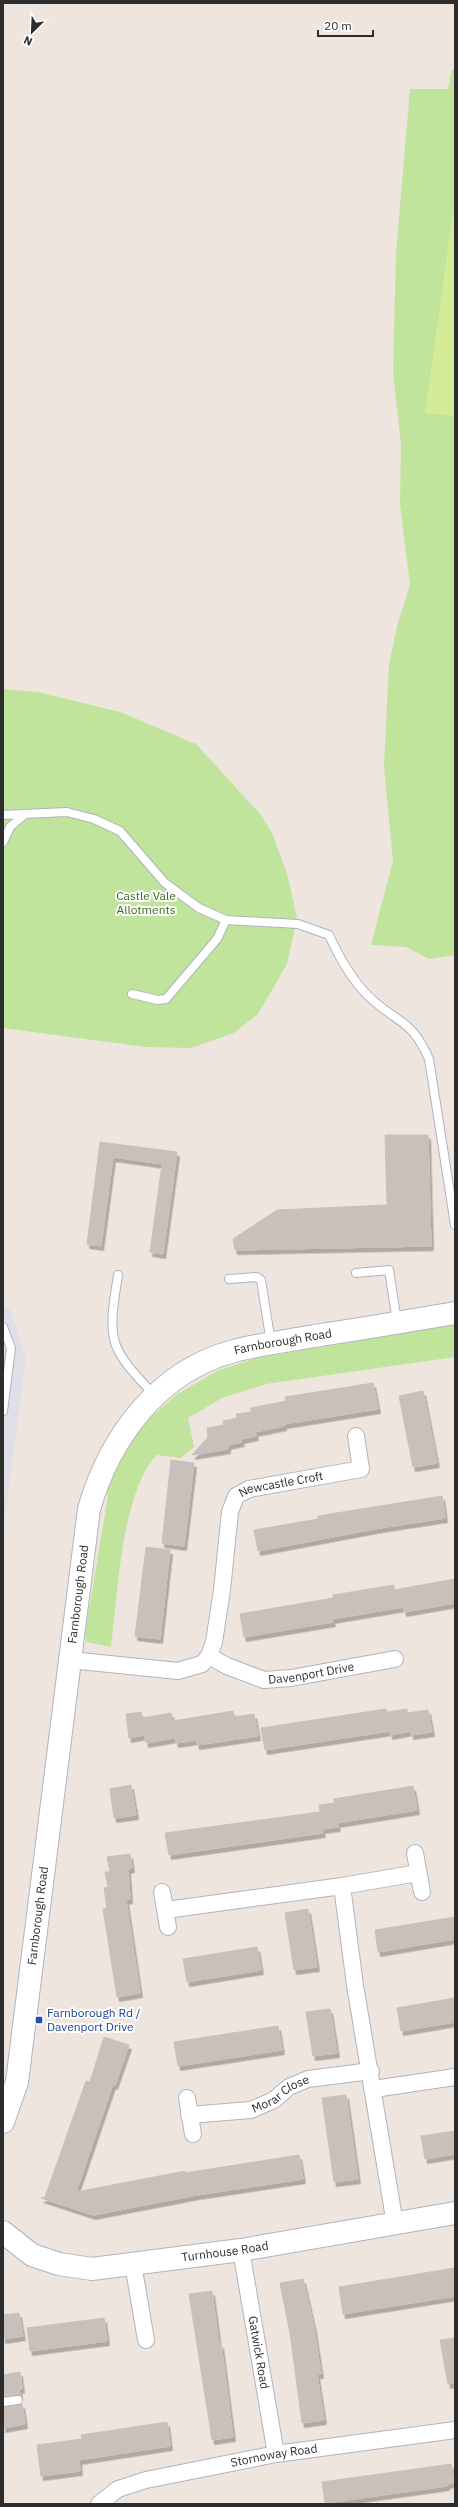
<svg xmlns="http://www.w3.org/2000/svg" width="458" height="2507" font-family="'IBM Plex Sans',sans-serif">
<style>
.industrial{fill:#e0dfe7}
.green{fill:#c0e49c}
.pitch{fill:#d5eb98}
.building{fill:#c7c0bb;stroke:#cac1b9;filter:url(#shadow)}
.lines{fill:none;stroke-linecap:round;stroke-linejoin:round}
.lane-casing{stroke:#afb4bd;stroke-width:10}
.street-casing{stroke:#afb4bd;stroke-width:18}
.secondary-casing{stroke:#afb4bd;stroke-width:24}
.lane{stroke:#fff;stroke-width:8}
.street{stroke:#fff;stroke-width:16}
.secondary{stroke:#fff;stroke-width:22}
.transit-dot{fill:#1a4fb4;stroke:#fff;stroke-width:1.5}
.labels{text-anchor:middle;stroke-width:4;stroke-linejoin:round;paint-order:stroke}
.park-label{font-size:12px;fill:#396b1b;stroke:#fff}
.street-label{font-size:12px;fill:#2d2d2d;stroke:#fff}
.transit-label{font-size:12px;fill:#164399;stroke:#fff;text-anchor:start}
</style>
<defs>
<filter id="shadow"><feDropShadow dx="2.5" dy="4.5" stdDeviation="0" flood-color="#0004"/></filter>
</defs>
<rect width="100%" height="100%" fill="#eee5df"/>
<!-- industrial -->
<polygon class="industrial" points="3,1303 10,1310 26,1359 3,1532"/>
<!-- green -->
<g class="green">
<polygon points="452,69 455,70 455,955 429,959 406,947 371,945 393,861 384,767 389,664 398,622 410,585 400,505 401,444 393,371 396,253 410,89 448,89"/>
<polygon points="3,689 38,692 120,712 196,744 261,815 273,835 288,877 297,918 287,964 258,1014 234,1033 191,1048 146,1047 3,1028"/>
<path d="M455 1320V1357L266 1384 222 1398 188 1418 194 1447 181 1458 156 1455C121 1497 118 1592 111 1647L87 1642 85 1634 108 1496 105 1485 139 1428 176 1395 217 1371 256 1358 436 1328 441 1322Z"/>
</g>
<!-- pitch -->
<polygon class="pitch" points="455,199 455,416 425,413"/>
<!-- building -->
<g class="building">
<polygon points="385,1135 428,1135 431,1246 235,1250 233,1239 277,1210 387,1205"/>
<polygon points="100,1142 177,1152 163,1254 150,1252 162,1164 113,1157 101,1246 87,1244"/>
<polygon points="373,1383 378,1409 284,1424 284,1426 255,1432 256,1436 241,1439 242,1442 228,1445 228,1449 192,1455 208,1437 207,1428 224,1425 223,1421 237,1418 236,1414 251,1412 251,1408 286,1401 285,1397"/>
<polygon points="423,1391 437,1463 413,1467 399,1396"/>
<polygon points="171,1460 194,1463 184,1546 162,1543"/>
<polygon points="442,1496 445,1518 380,1528 258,1551 254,1530 318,1519 318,1516"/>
<polygon points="146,1547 170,1550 160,1639 135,1636"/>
<polygon points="455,1579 455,1603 404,1612 403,1607 332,1619 333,1622 244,1637 240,1614 333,1598 333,1595 394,1585 394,1590"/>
<polygon points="386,1709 387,1712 407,1709 407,1713 428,1710 432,1732 411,1735 411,1731 390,1735 390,1731 265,1750 261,1728"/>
<polygon points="233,1711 234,1717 254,1714 258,1736 197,1745 196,1740 176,1743 175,1738 146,1743 145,1735 129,1738 126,1714 141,1712 142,1718 171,1713 173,1721"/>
<polygon points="131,1785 136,1815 114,1818 110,1789"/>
<polygon points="413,1786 417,1810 337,1823 338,1827 322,1829 323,1833 169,1855 165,1833 320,1812 319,1805 334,1803 334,1799"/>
<polygon points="130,1854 132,1868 128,1869 130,1899 126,1900 140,1993 117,1997 103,1909 107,1908 104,1888 108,1887 105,1872 110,1872 107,1857"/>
<polygon points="308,1909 317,1967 294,1970 285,1913"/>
<polygon points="455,1917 455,1939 378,1952 375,1930"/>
<polygon points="257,1947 261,1970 187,1982 183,1959"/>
<polygon points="455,1998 455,2022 401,2031 397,2008"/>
<polygon points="330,2009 337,2053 313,2056 306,2012"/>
<polygon points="278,2026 282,2050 178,2066 174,2042"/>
<polygon points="104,2037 129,2045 115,2085 113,2084 76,2192 185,2171 185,2173 299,2155 303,2179 197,2195 93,2215 41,2198 45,2197 86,2081 90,2082"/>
<polygon points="346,2095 358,2179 334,2182 322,2098"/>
<polygon points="455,2131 455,2154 425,2159 421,2136"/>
<polygon points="455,2268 455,2296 343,2314 339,2287"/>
<polygon points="303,2279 314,2328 321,2374 317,2374 324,2420 302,2423 290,2333 280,2283"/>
<polygon points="212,2291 219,2345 221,2344 233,2437 212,2440 189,2294"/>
<polygon points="19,2313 23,2336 3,2339 3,2315"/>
<polygon points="104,2318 107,2341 30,2351 27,2328"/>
<polygon points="455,2338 455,2383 448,2384 440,2340"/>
<polygon points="20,2372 22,2389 19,2389 20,2395 3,2396 3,2375"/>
<polygon points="22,2404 25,2424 3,2428 3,2407"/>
<polygon points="167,2422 170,2446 79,2460 80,2471 41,2476 37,2445 82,2439 81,2435"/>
<polygon points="451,2464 454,2483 447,2484 447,2486 325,2503 322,2482"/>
</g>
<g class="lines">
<!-- lane casing -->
<g class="lane-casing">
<g id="lane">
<path d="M3 815 67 812 94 819 120 831 165 883 199 908 226 920 298 924 329 935C340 959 354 985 376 1003 403 1025 413 1023 429 1059L455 1225"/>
<polyline points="3,842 10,827 24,815"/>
<polyline points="132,994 158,1000 166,999 217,939 226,920"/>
<polyline points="356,1273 389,1270 397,1322"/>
<path d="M118 1275C115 1296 109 1322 115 1343 122 1363 141 1380 154 1395"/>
<polyline points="229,1279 257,1277 261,1280 271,1343"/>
<polyline points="3,1327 11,1348 3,1411"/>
<polyline points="3,2402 18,2400"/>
</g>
</g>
<!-- street casing -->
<g class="street-casing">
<g id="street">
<path id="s1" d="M209 1656 214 1642 222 1590 230 1512 236 1496 249 1489 361 1469 356 1436"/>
<path id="s2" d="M70 1660 178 1671 202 1664 209 1656 227 1666 264 1680 291 1678 395 1659"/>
<polyline points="415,1853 422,1892"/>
<polyline points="342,1886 355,1985 395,2224"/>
<polyline points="162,1892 168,1927"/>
<polyline points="166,1910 342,1886 418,1873"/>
<polyline points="374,2089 455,2077"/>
<polyline points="187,2098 193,2134"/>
<path id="s3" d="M189 2115 251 2110 274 2100 289 2087 308 2079 371 2071"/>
<path id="s4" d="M241 2250 276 2454"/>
<polyline points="133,2264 146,2340"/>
<path id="s5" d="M99 2504 118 2489 146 2480 276 2454 455 2430"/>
</g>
</g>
<!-- secondary casing -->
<g class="secondary-casing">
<g id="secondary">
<path id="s6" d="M3 2122 17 2082 89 1509C110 1437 158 1371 234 1351 260 1344 288 1341 314 1336 361 1329 408 1321 455 1313"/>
<path id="s7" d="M3 2232 32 2255 59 2264 92 2269 241 2250 455 2213"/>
</g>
</g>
<!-- lane -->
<use href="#lane" class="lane"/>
<!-- street -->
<use href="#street" class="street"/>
<!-- secondary -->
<use href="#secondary" class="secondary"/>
</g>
<!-- markers -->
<rect class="transit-dot" x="35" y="2016" width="8" height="8" rx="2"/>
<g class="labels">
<!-- park labels -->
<g class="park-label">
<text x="146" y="900">Castle Vale<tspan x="146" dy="14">Allotments</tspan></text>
</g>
<!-- street labels -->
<g class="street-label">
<text dy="4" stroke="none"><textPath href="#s6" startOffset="894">Farnborough Road</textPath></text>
<text dy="4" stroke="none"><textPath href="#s1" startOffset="210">Newcastle Croft</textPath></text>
<text dy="4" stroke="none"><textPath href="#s6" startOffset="534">Farnborough Road</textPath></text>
<text dy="4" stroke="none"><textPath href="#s2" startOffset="252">Davenport Drive</textPath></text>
<text dy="4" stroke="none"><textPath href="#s6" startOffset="210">Farnborough Road</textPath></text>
<text dy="4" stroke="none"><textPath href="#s3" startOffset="96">Morar Close</textPath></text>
<text dy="4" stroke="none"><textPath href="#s7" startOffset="233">Turnhouse Road</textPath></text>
<text dy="4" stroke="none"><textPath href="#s4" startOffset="104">Gatwick Road</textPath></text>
<text dy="4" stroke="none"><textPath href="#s5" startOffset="184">Stornoway Road</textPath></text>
</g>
<!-- transit labels -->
<g class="transit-label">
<text x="47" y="2017">Farnborough Rd /<tspan x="47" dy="14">Davenport Drive</tspan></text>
</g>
</g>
<!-- border -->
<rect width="458" height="2507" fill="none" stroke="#2d2d2d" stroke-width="8"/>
<!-- north arrow -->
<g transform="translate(32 32) rotate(204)" stroke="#ffffff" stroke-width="3" paint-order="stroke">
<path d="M0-3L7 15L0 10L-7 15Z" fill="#2d2d2d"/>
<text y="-6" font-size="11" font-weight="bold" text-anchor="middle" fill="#2d2d2d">N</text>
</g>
<!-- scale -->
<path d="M318 30v6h55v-6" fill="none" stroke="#2d2d2d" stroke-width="2"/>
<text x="324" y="30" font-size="12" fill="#2d2d2d" stroke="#ffffff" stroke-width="3" paint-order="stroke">20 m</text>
</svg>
